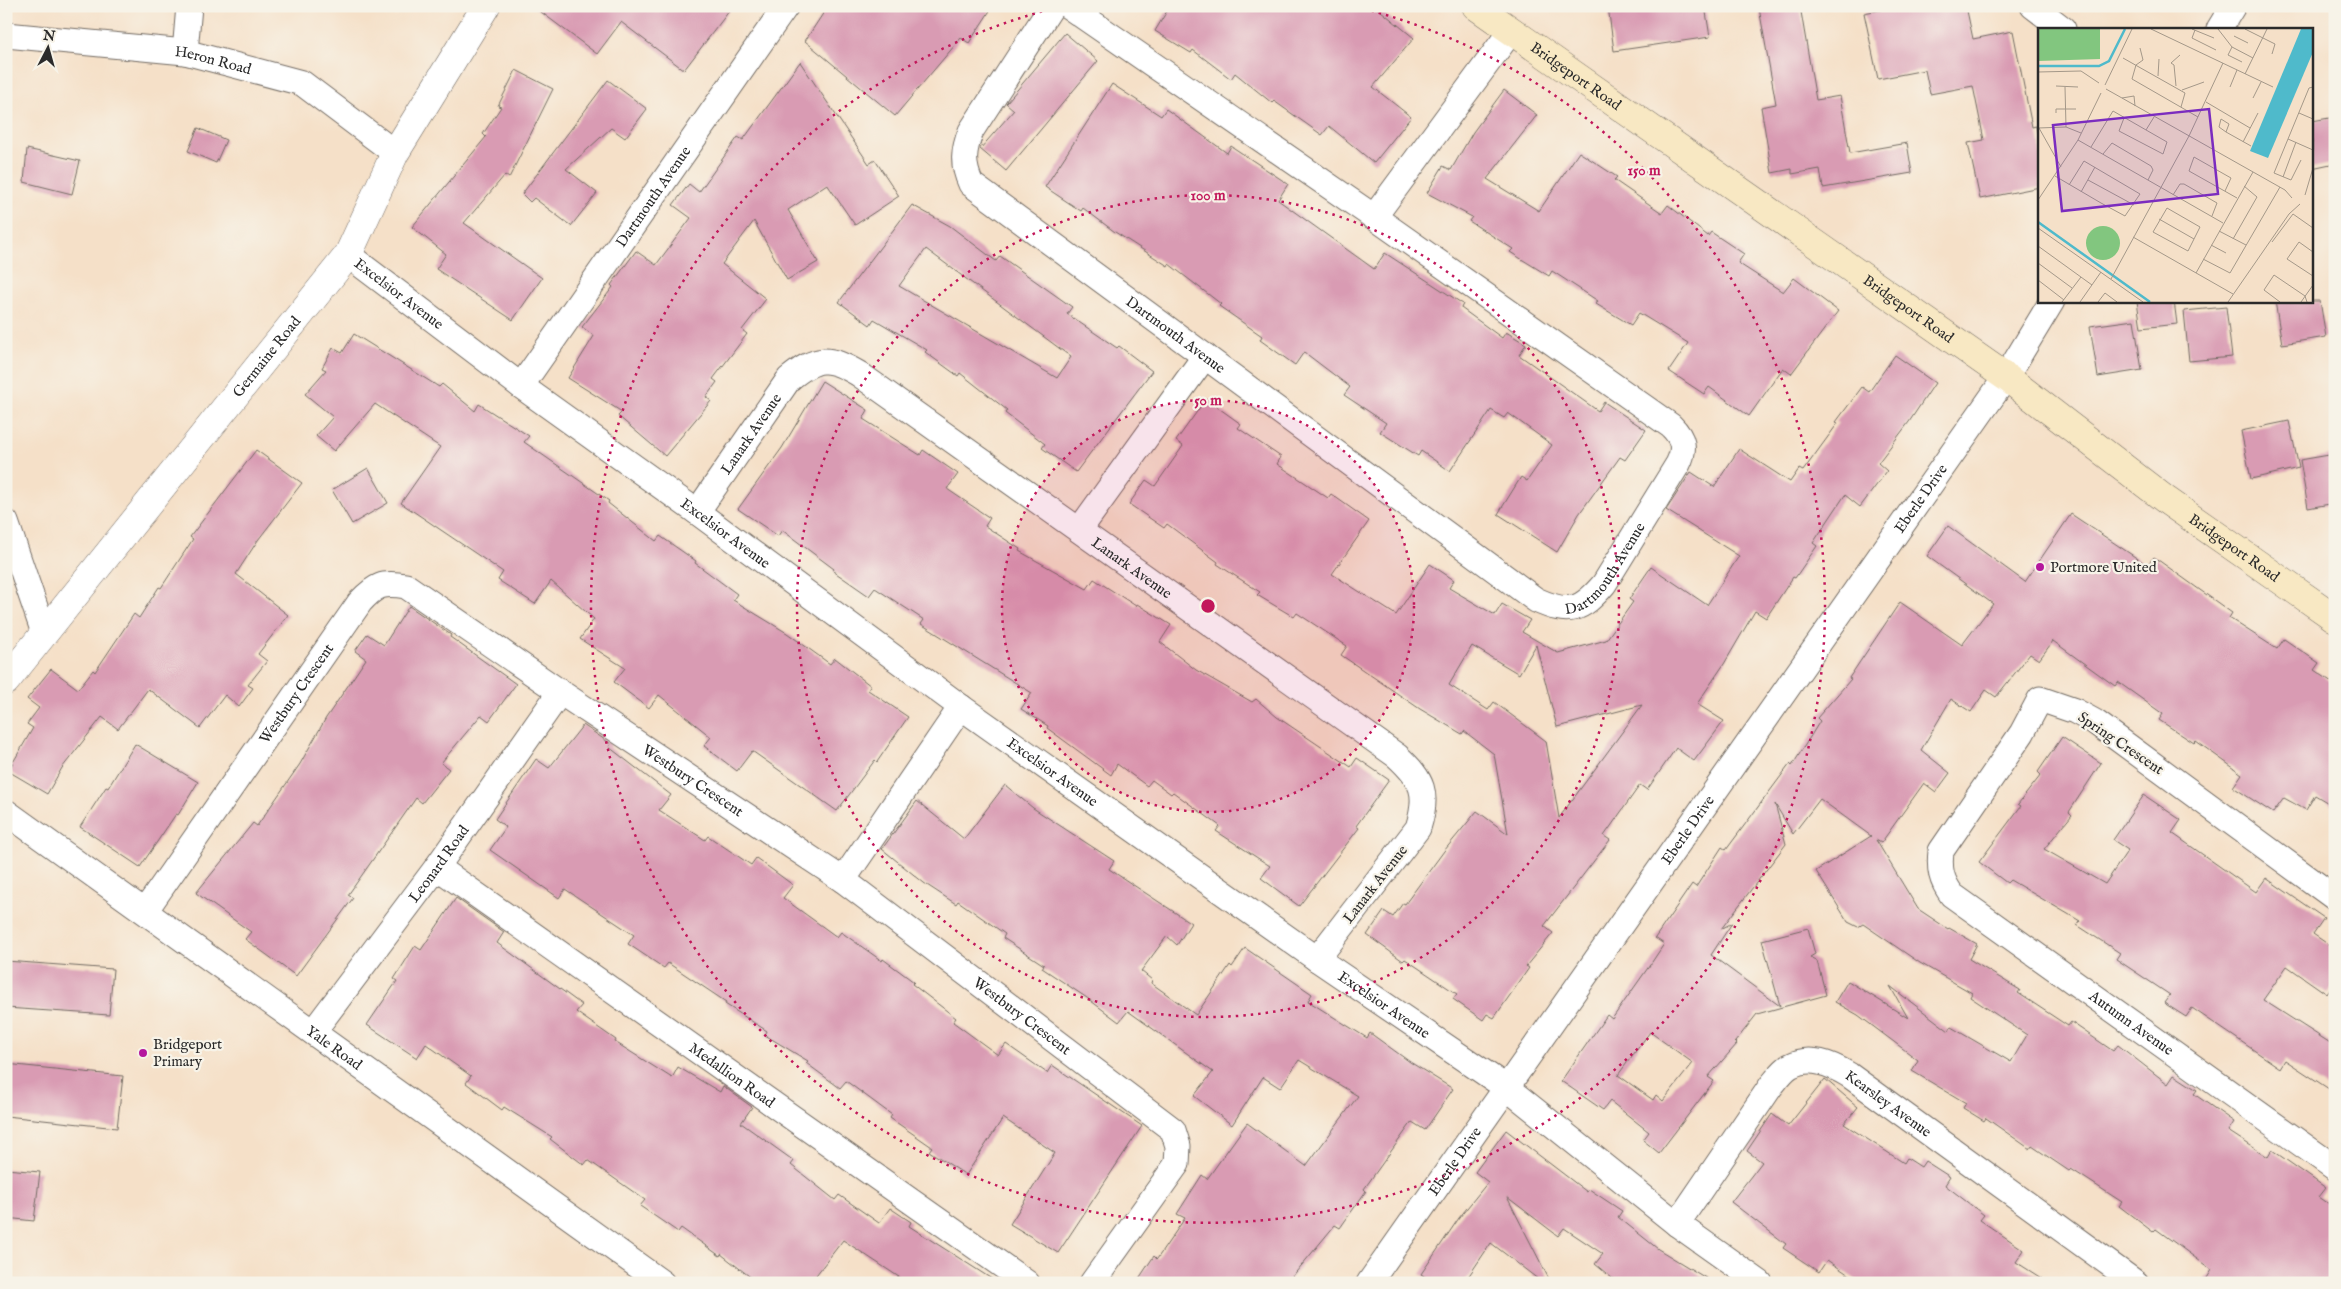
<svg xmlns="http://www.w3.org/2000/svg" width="2341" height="1289" font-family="'IM FELL English',serif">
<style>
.building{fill:#d99bb3;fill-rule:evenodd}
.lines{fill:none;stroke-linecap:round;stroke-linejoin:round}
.minor-casing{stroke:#726a62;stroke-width:27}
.tertiary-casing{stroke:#726a62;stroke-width:29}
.secondary-casing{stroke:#726a62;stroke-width:29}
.minor{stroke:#fff;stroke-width:25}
.tertiary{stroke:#fff;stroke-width:28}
.secondary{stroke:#f8e8c3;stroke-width:28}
.ring{fill:none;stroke:#c2185b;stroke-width:2.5;stroke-dasharray:2.5 5}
.poi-dot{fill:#b5179e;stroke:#f7f3e8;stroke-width:2}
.labels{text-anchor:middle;stroke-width:4.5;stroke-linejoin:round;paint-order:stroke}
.street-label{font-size:15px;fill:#2b2b2b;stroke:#f7f3e8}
.poi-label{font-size:15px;fill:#2b2b2b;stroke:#f7f3e8;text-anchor:start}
.inset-river{fill:none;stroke:#4fbacb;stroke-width:2.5}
.inset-road{fill:none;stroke:#a49889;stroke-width:1}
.view{fill:#7b2cbf;fill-opacity:0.15;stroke:#7b2cbf;stroke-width:2.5}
.inset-edge{fill:none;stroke:#2b2b2b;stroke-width:2.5}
.centre{fill:#c2185b;stroke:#f7f3e8;stroke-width:2.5}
.ring-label{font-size:15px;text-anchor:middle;font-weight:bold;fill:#c2185b;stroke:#f7f3e8;stroke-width:4.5;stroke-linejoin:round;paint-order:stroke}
</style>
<rect width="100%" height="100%" fill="#f7f3e8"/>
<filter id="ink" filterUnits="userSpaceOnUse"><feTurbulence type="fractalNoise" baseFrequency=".02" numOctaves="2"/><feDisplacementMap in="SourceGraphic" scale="10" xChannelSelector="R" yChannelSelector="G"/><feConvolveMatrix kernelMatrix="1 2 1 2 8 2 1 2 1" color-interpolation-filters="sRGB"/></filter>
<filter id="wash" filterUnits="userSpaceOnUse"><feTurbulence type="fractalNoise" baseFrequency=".0096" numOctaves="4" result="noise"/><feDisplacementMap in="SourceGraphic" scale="20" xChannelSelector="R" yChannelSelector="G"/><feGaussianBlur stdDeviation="1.12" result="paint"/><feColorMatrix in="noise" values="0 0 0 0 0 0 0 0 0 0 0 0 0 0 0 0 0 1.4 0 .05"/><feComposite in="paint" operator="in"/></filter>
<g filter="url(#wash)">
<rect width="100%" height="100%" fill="#f5e0c8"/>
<g id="blocks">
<!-- building -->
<g class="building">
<polygon points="533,6 733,6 684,70 621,22 597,54"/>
<polygon points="828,6 993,6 969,43 961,38 895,116 805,41"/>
<polygon points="1170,6 1375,6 1414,38 1373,87 1411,117 1374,163 1329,126 1322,135 1274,101 1272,103 1235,73 1231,79 1193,50 1191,53 1155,31"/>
<polygon points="1608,6 1705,6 1710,37 1614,51"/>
<polygon points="1772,6 1800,6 1816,100 1840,96 1850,153 1907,143 1912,173 1823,188 1820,169 1792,174 1792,169 1772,173 1761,107 1776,104 1759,8"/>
<polygon points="1899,6 1966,6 1973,39 2013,31 2032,127 2036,126 2040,145 2040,187 1980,199 1968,143 1984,140 1973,86 1930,94 1925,70 1878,79 1864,13"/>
<polygon points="1065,33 1098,61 1006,171 980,149 1014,110 1006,103 1007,102"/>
<polygon points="800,62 869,164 875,160 899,196 855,225 827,184 788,210 818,262 787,280 754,221 722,264 766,299 742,330 747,334 713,379 717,382 706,397 711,401 665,456 618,416 622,412 568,378 594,336 582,327 613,287 611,285 636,251 656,265 691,218 673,205 689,184 699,192 738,137 743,140"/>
<polygon points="516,70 553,89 509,178 505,175 464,223 542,278 513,320 436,269 446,254 412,227 486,137 483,134 501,107 498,106"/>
<polygon points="608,80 647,109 625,138 611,128 566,169 597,193 571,226 534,198 530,202 522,194"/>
<polygon points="1112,84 1161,116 1166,109 1227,153 1231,146 1288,184 1278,200 1374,269 1385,253 1463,304 1461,308 1502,338 1506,332 1526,344 1519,355 1598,411 1604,402 1646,430 1625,460 1620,457 1579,514 1557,552 1498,514 1521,477 1527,481 1552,445 1508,413 1504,418 1491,410 1450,471 1421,451 1418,456 1380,432 1386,423 1344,395 1350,387 1304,352 1295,365 1260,340 1262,336 1219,306 1221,304 1169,264 1168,266 1115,232 1083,208 1081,211 1045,187"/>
<polygon points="1504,90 1537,115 1487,179 1539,211 1579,152 1617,177 1614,180 1662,213 1668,205 1708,236 1711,232 1744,254 1738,263 1783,292 1794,278 1838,311 1791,374 1783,368 1749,416 1709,387 1704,394 1669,371 1688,343 1639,313 1631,325 1596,304 1598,301 1552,271 1549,276 1510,252 1513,249 1469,221 1472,217 1427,193 1443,166 1451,170 1473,132"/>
<polygon points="2335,117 2335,163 2312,168 2312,121"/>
<polygon points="198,128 226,140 216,163 188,151"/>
<polygon points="27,149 80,161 72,194 24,182"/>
<path d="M912 205 950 226 996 261 1000 256 1072 307 1067 314 1117 348 1119 346 1152 371 1076 472 1042 448 1045 444 1005 413 1007 410 960 373 958 376 925 352 927 350 874 319 870 325 839 302ZM926 249 1071 357 1057 378 899 286Z"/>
<polygon points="2137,301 2174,301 2177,324 2141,328"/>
<polygon points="2275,301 2320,301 2326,337 2282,344"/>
<polygon points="2226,307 2232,357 2189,361 2184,311"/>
<polygon points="2134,320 2142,370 2098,377 2090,326"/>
<polygon points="354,334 439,387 442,384 475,411 479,404 529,436 524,442 609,501 608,503 656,541 660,536 696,561 695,563 737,594 733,600 787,633 830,664 835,658 871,686 868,690 908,717 877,762 875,760 837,811 752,751 737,771 704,746 711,737 659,695 649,708 614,682 625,668 580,639 594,619 551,581 535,604 498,580 503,572 401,503 440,447 375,404 334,451 316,436 333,417 305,394 326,370 322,368 333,348 342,353"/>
<path d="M1895 355 1935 383 1909 422 1878 463 1887 471 1860 507 1845 495 1813 543 1817 546 1795 578 1793 577 1766 618 1755 611 1724 664 1697 704 1724 721 1694 761 1676 748 1647 790 1640 785 1604 836 1610 840 1544 926 1553 933 1526 966 1529 968 1494 1018 1487 1014 1483 1020 1453 999 1457 994 1405 959 1403 961 1367 935 1384 911 1393 917 1403 903 1405 904 1444 851 1477 811 1508 834 1494 754 1464 731 1462 734 1420 709 1341 655 1347 646 1297 613 1294 617 1257 595 1260 592 1217 564 1218 562 1167 524 1164 528 1129 504 1146 480 1155 486 1183 446 1176 441 1206 399 1241 424 1238 428 1281 457 1277 464 1328 498 1331 494 1369 521 1332 574 1396 615 1430 564 1454 580 1449 588 1495 615 1502 604 1530 620 1522 632 1558 653 1606 640 1633 602 1629 599 1651 567 1707 605 1739 556 1666 510 1691 472 1714 487 1739 449 1790 482 1799 469 1803 471 1838 423 1836 422 1862 387 1869 392ZM1536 645 1557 727 1642 705 1559 818 1546 741 1494 702 1488 710 1449 685 1472 646 1519 674Z"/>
<polygon points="822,381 868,410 863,419 920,455 923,450 958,474 947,489 990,518 985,526 1020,549 1019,551 1087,589 1094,579 1136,606 1137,604 1171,625 1160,642 1196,670 1252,702 1256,699 1277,717 1351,767 1357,758 1389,780 1356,826 1359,828 1299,906 1261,878 1270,866 1216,831 1220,826 1173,792 1171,794 1152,780 1147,786 1117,764 1111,775 1047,728 1048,726 1021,709 1032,693 921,624 924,620 875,588 869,596 833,571 834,569 782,530 778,536 738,509 782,448"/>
<polygon points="2289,421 2299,468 2251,479 2241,431"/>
<polygon points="256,450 302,483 258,540 236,574 288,615 258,654 267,661 248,685 253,688 239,707 225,695 200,728 148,689 118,729 102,717 62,768 47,794 8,771 33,728 27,724 39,708 27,699 51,669 78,689 93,670 95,672 134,614 139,618 159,587 161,588 193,539 190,537"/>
<polygon points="2335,454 2335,503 2308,508 2300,460"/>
<polygon points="368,468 388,503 352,524 332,490"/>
<path d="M2071 514 2147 565 2154 557 2232 613 2229 618 2277 649 2284 639 2319 663 2314 670 2335 684V807L2315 795 2306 810 2284 798 2273 813 2233 787 2242 774 2196 741 2194 743 2159 720 2163 714 2118 682 2115 686 2053 641 2039 660 2030 654 1996 697 1986 690 1971 712 1951 699 1921 750 1950 773 1936 792 1924 783 1881 843 1876 840 1918 909 1948 929 1949 928 1977 944 1969 959 2020 990 2018 993 2068 1026 2071 1022 2113 1051 2118 1045 2168 1084 2174 1075 2197 1090 2194 1094 2234 1122 2228 1131 2268 1157 2272 1150 2326 1188 2319 1197 2335 1208V1283H2204L2212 1270 2156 1229 2153 1232 2119 1206 2122 1202 2071 1169 2069 1171 2032 1146 2030 1149 1986 1118 1984 1121 1963 1108 1966 1103 1912 1071 1918 1060 1858 1015 1835 1002 1848 981 1908 1018 1890 986 1949 1031 1951 1027 2011 1062 2027 1035 1970 997 1972 993 1920 963 1863 924 1858 927 1848 922 1816 871 1871 836 1820 799 1793 834 1775 804 1786 844 1721 929 1732 923 1711 955 1780 1006 1762 940 1808 928 1815 954 1810 957 1817 961 1826 995 1757 1014 1735 1042 1737 1044 1708 1077 1714 1081 1659 1153 1643 1140 1649 1132 1610 1101 1603 1110 1561 1081 1607 1015 1612 1019 1650 965 1664 944 1655 938 1692 884 1696 887 1722 847 1726 850 1790 764 1792 766 1820 721 1817 718 1851 679 1849 678 1900 602 1962 645 1993 604 1927 556 1948 526 2025 582ZM1650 1032 1693 1063 1663 1101 1656 1095 1653 1100 1618 1075Z"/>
<polygon points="409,606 451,635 450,637 516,684 489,721 481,715 441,763 449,769 422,803 416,798 348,895 353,898 296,976 245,939 251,932 196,893 253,823 257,826 300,764 326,718 366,659 355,651 367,634 384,645"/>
<polygon points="583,725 611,744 609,747 671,795 659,810 705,840 708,836 751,865 756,858 793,885 783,898 837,937 841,932 882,961 883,959 914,982 912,984 956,1018 953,1022 998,1055 1006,1044 1047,1073 1052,1065 1142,1126 1058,1253 1010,1224 1055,1153 1003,1118 966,1175 929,1151 932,1147 890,1118 892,1115 846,1081 840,1088 806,1063 808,1061 765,1035 767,1031 725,1004 726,1002 668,963 664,968 628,944 634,935 565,889 559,898 490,850 506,827 495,819 536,759 549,768"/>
<polygon points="2062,737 2101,763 2069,812 2072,815 2044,849 2105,884 2128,850 2113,840 2144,795 2181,820 2172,833 2256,892 2266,878 2324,918 2313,934 2335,949 2335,983 2327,994 2287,966 2263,1000 2335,1046 2335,1093 2285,1060 2280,1068 2192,1008 2186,1017 2164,1003 2170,995 2116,959 2120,953 2077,925 2080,921 2010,880 2007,883 1979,862 2021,806 2018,804 2041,775 2038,772"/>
<polygon points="135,744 198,782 178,815 176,814 140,867 80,827 106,787 108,788"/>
<polygon points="1005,785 1033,808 1114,861 1109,869 1191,923 1177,945 1167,936 1141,971 1152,980 1151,983 1196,1015 1230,965 1232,967 1245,948 1312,994 1308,1001 1367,1038 1370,1033 1410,1062 1453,1089 1425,1130 1412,1122 1364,1189 1366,1191 1340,1228 1335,1225 1287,1283 1136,1283 1154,1256 1157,1259 1185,1218 1177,1214 1202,1175 1207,1179 1247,1123 1306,1166 1358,1096 1299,1060 1280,1088 1263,1077 1232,1125 1194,1096 1213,1072 1128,1011 1119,1022 1087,998 1042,968 1044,965 1003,938 1005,934 958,901 956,904 924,883 882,849 917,801 964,839"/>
<polygon points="456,898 504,932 497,943 582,1005 576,1012 616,1040 615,1042 672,1078 678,1067 720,1092 723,1086 752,1107 741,1123 794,1161 791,1165 835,1200 839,1195 879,1223 890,1208 911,1222 909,1226 998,1283 908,1283 843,1240 810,1283 758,1283 721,1254 720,1256 681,1228 678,1232 640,1206 645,1200 588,1160 584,1165 550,1139 552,1137 504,1107 502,1110 466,1083 471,1076 426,1044 417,1058 367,1025 397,981 394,979 415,946 421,950"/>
<polygon points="6,961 113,969 109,1015 6,1008"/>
<polygon points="6,1064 123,1076 117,1128 6,1116"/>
<polygon points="1825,1079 1858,1107 1844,1124 1904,1163 1907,1158 1921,1167 1925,1161 1950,1177 1945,1185 1984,1215 1980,1220 2024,1250 2016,1262 2049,1283 1861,1283 1827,1260 1819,1272 1783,1248 1786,1244 1731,1202 1762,1162 1747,1151 1772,1114 1788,1126"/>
<polygon points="1506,1130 1587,1192 1589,1189 1622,1211 1618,1217 1658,1249 1714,1283 1618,1283 1595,1264 1603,1254 1564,1228 1558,1236 1507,1197 1551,1283 1543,1283 1491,1243 1464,1283 1434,1283 1421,1274 1459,1218 1488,1182 1475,1172"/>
<polygon points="6,1169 40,1172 34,1221 6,1218"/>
</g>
</g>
</g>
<g filter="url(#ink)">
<use href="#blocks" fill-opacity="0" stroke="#726a62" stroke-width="1"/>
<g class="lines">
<!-- minor casing -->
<g class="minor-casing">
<g id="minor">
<path id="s1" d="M1052 6 971 131C963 151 962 164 971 184L1536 600C1569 615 1581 611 1604 584L1678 464C1686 448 1683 438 1671 426L1374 217 1068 6"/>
<polyline points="2033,6 2063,29"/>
<polyline points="2219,29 2233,6"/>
<path id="s2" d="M6 35 185 52 302 83 395 153"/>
<polyline points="185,52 189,6"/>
<polyline points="1374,217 1511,31"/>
<path id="s3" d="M348 255 521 386 697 512 961 707 1317 959 1507 1088 1677 1224 1760 1283"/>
<path id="s4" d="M521 386 786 6"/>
<path id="s5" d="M697 512 789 379C817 356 828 356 859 374L1397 756C1423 780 1429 793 1418 828L1317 959"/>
<polyline points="6,522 44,633"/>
<polyline points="1080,529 1205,356"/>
<path id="s6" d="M6 812 662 1283"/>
<path id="s7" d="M437 867 1027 1283"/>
<polyline points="843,880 961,707"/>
<path id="s8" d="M2335 898 2095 722 2075 711 2040 699 2022 733 1941 851C1939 869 1941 880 1952 895L2335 1168"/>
<path id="s9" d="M145 911 360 602C376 585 382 582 406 586L560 692 843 880 1173 1130 1178 1146 1177 1164 1092 1283"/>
<path id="s10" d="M313 1032 437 867 560 692"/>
<path id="s11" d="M1677 1224 1771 1086C1776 1080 1783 1070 1790 1066 1810 1055 1831 1064 1849 1075L2136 1283"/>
<path id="s12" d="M1369 1283 2006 377 2052 301"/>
</g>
</g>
<!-- tertiary casing -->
<g class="tertiary-casing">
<g id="tertiary">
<path id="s13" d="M6 681 348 255 395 153 486 6"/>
</g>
</g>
<!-- secondary casing -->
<g class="secondary-casing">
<g id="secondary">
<path id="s14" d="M1476 6 2006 377 2166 500 2335 618"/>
</g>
</g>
<!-- minor -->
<use href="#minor" class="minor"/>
<!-- tertiary -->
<use href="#tertiary" class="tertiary"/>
<!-- secondary -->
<use href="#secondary" class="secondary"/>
</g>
</g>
<!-- distance rings -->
<circle cx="1208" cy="606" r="206" fill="#c2185b" fill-opacity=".12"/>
<g class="ring">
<circle cx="1208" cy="606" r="206"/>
<circle cx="1208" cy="606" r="411"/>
<path d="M1357 7A617 617 0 1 1 1059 7"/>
</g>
<!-- markers -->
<g class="poi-dot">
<circle cx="2040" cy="567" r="5"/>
<circle cx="143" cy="1053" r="5"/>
</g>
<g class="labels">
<!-- street labels -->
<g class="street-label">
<text dy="5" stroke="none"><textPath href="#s2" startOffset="209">Heron Road</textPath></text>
<text dy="5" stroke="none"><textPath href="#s14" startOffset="122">Bridgeport Road</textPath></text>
<text dy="5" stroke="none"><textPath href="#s4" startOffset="231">Dartmouth Avenue</textPath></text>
<text dy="5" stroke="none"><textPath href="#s3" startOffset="64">Excelsior Avenue</textPath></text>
<text dy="5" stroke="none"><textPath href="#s14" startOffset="528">Bridgeport Road</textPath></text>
<text dy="5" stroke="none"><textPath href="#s1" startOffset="458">Dartmouth Avenue</textPath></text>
<text dy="5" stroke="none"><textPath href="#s13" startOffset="416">Germaine Road</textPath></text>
<text dy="5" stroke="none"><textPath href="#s5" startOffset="95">Lanark Avenue</textPath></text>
<text dy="5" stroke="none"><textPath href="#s12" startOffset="959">Eberle Drive</textPath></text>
<text dy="5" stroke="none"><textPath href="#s3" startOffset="469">Excelsior Avenue</textPath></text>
<text dy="5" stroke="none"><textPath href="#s14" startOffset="932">Bridgeport Road</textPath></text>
<text dy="5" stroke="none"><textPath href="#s1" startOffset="995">Dartmouth Avenue</textPath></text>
<text dy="5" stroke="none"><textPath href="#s5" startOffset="574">Lanark Avenue</textPath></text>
<text dy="5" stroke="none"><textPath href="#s9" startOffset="265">Westbury Crescent</textPath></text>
<text transform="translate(2121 743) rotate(34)" y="5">Spring Crescent</text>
<text dy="5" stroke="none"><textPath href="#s3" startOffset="874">Excelsior Avenue</textPath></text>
<text dy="5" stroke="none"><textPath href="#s9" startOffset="775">Westbury Crescent</textPath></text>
<text dy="5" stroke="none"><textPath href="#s12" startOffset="554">Eberle Drive</textPath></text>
<text dy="5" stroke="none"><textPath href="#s10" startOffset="210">Leonard Road</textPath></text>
<text transform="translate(1375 884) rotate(-52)" y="5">Lanark Avenue</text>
<text dy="5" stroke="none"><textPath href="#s3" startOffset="1279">Excelsior Avenue</textPath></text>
<text dy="5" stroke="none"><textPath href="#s9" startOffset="1180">Westbury Crescent</textPath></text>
<text dy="5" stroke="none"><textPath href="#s8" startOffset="806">Autumn Avenue</textPath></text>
<text dy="5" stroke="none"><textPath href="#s6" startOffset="404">Yale Road</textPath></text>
<text dy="5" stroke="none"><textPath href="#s7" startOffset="361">Medallion Road</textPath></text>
<text dy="5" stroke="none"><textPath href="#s11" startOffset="306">Kearsley Avenue</textPath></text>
<text dy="5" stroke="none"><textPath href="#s12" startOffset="149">Eberle Drive</textPath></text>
</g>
<!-- poi labels -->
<g class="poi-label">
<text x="2050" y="572">Portmore United</text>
<text x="153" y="1049">Bridgeport<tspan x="153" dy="17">Primary</tspan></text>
</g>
</g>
<!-- overview -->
<g transform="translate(2038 28)">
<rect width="275" height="275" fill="#f5e0c8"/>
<path d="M0 1H62V31L0 33ZM48 215a17 17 0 1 1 34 0a17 17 0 1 1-34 0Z" fill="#82c67f"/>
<path d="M263 1H275V24L230 130 212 123Z" fill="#4fbacb"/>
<path class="inset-river" d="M0 38H61L71 33 87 1M0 194 112 274"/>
<path class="inset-road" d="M113 1 235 59M154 1 176 10M180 1 194 19 190 27 204 34M207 1 237 16 234 26M157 2 154 10 178 22M196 8 210 15M194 19 215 30M102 20 105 32 98 37 94 51 160 89M85 30 147 65 143 79M0 44 43 43 61 55M207 46 229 1M120 48 121 31M67 57 94 1M18 58 40 59M138 58 136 37 133 35 142 27M27 59 28 99M192 59 199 42M68 61 247 162 254 170M144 62 166 54M84 70 96 68 97 78M215 70 223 54M168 74 212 100M18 85V81H38M261 85 275 91M0 100 28 99 43 105M1 100 23 139M108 102 116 89M188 104 181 99 183 91 191 96 188 104 213 118M250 111 275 122M40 112 185 195M205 114 220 85M53 119 75 83 129 114 125 126 81 103 86 90M65 126 74 115 113 138 115 142 110 152M263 132 253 152 236 145 271 60 275 59M17 148 63 175 87 188 102 166 46 133 31 157M245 149 258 114M50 152 96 177M187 163 193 150 156 129 151 143 199 170M43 164 57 139M135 167 142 156H146L179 175 174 188M267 167 275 140M0 172 40 112 63 65M129 180 162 199 150 223 115 204ZM121 191 156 211M0 200 105 274M181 203 208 217M95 209 195 266M195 211 219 169 206 158M234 214 255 186 275 200M173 217 188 225M0 218 54 257M275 224 261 214 249 231 275 248M165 231 192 245 242 159M0 235 34 260M158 245 215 144M73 251 151 108 185 35M0 252 26 272M24 274 43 249M42 274 63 244M60 274 67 265 79 274M190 274 251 186 262 176M242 274 226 262 236 247 267 268 269 274M263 274 275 257"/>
<path class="view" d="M171 81 180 166 24 183 15 97Z"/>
<rect width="275" height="275" class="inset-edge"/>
</g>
<circle cx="1208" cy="606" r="8" class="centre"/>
<g class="ring-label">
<text x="1644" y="175">150 m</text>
<text x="1208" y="200">100 m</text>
<text x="1208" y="405">50 m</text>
</g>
<!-- margin -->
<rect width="2341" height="1289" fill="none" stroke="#f7f3e8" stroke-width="25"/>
<!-- north arrow -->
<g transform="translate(48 48) rotate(6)" stroke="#f7f3e8" stroke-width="4" paint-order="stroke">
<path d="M0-4L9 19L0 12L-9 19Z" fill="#2b2b2b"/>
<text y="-8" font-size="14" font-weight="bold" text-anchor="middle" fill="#2b2b2b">N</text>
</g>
</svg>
